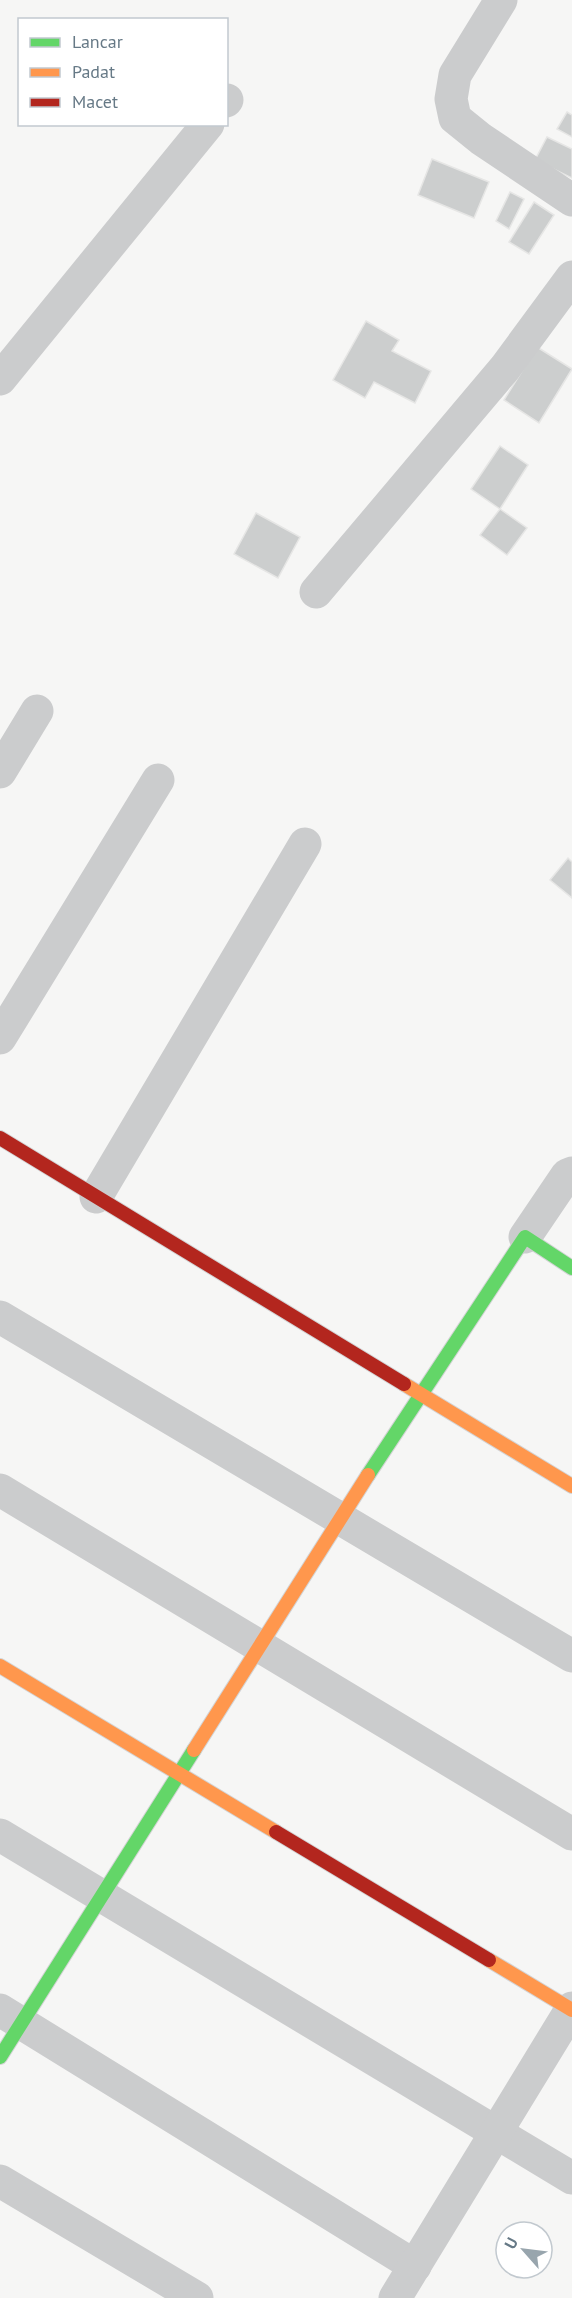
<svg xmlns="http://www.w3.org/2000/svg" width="572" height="2298" font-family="'PT Sans',sans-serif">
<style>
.building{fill:#cccece;stroke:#e6e6e5;stroke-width:1.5}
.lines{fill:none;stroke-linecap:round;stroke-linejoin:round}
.fast-casing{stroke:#d3d4d5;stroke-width:16}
.slow-casing{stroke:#d3d4d5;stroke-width:16}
.jam-casing{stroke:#d3d4d5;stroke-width:16}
.street{stroke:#cbcccd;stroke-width:33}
.fast{stroke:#63d668;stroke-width:14}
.slow{stroke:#ff974d;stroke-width:14}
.jam{stroke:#b3261e;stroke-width:14}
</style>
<rect width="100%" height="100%" fill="#f6f6f5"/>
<!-- building -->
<g class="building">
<polygon points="567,112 572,115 572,137 557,129"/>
<polygon points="547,137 572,149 572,178 535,160"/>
<polygon points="432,159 489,182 474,218 418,195"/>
<polygon points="510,192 524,199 509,229 496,221"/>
<polygon points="534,202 554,215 529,254 509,242"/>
<polygon points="366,321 399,340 392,351 431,371 415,403 374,382 365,398 333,380"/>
<polygon points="537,347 572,369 539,423 504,400"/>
<polygon points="500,446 528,465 500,509 471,489"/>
<polygon points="500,509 527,528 507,555 480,535"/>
<polygon points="256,513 300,537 278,578 234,554"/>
<polygon points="568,858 572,862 572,898 550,880"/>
</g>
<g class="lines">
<!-- fast casing -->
<g class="fast-casing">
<g id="fast">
<polyline points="368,1475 525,1237 572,1268"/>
<polyline points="0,2057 194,1750"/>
</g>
</g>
<!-- slow casing -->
<g class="slow-casing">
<g id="slow">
<polyline points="404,1384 572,1486"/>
<polyline points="0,1666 276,1832"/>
<polyline points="194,1750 368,1475"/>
<polyline points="489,1960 572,2010"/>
</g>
</g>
<!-- jam casing -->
<g class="jam-casing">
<g id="jam">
<polyline points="0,1138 404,1384"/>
<polyline points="276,1832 489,1960"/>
</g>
</g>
<!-- street -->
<g class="street">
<polyline points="501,0 455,75 451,99 455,118 481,139 572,200"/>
<polyline points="226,101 227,100"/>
<polyline points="0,379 208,124"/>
<polyline points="316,592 505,368 572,277"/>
<polyline points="0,772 37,711"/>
<polyline points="0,1038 158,780"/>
<polyline points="96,1197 305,844"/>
<polyline points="525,1237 567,1175 572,1173"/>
<polyline points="0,1317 572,1656"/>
<polyline points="0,1490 572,1834"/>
<polyline points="0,1835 572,2178"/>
<polyline points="0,2010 415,2266"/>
<polyline points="0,2181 197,2298"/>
<polyline points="395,2298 572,2008"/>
</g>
<!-- fast -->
<use href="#fast" class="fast"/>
<!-- slow -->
<use href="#slow" class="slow"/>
<!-- jam -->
<use href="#jam" class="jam"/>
</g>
<!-- legend -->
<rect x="18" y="18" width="210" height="108" fill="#ffffff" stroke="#c2c9cf" stroke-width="1.5"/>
<rect x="30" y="38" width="30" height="9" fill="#63d668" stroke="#c2c9cf" stroke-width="1.5"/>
<text x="72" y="48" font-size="18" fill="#667986">Lancar</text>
<rect x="30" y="68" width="30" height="9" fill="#ff974d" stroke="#c2c9cf" stroke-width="1.5"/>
<text x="72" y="78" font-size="18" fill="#667986">Padat</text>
<rect x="30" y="98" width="30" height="9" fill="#b3261e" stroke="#c2c9cf" stroke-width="1.5"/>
<text x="72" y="108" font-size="18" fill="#667986">Macet</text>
<!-- north arrow -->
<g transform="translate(524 2250) rotate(298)"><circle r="28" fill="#ffffff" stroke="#c2c9cf" stroke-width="1.5"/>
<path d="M0-4.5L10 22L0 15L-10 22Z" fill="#98a5ad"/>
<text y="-9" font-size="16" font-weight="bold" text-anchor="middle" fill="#667986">U</text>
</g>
</svg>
